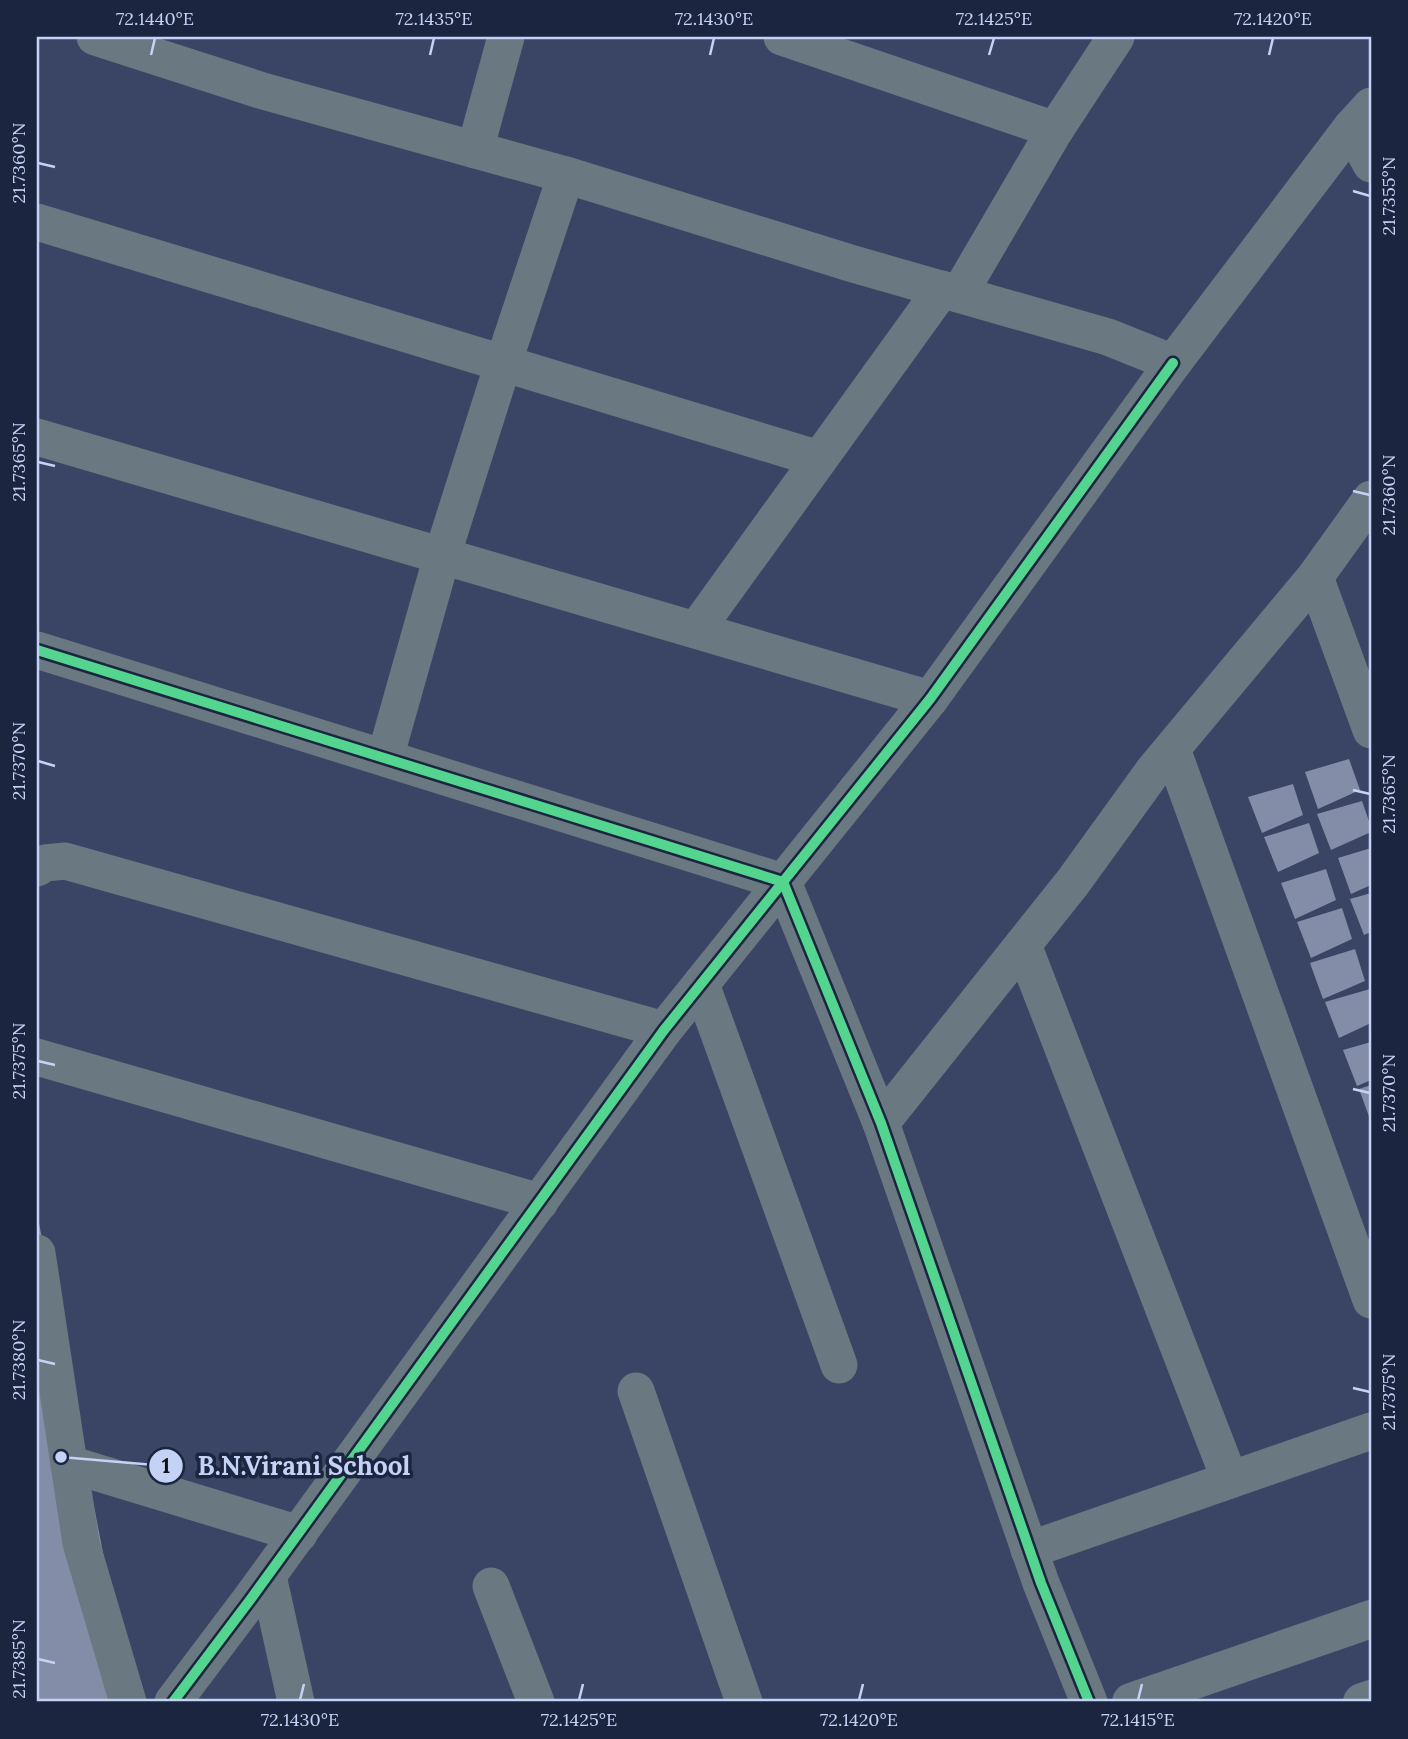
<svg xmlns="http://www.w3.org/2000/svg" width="1408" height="1739" font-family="Lora,serif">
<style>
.building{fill:#848da7}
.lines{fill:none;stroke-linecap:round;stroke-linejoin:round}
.minor{stroke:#697881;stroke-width:37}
.tertiary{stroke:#697881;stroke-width:38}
.cycleway-casing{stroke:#1b2540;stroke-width:15}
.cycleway{stroke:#53d58f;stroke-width:10}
.ticks{fill:none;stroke:#c4d2f6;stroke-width:2.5}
.leader{fill:none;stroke:#c4d2f6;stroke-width:2.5}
.callout-dot{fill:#c4d2f6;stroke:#1b2540;stroke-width:2.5}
.mark-label{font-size:21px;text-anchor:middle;font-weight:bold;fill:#111}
.callout-label{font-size:26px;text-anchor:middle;font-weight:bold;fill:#c4d2f6;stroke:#1b2540;stroke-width:7;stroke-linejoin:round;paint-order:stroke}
.neatline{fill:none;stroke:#c4d2f6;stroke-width:2.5}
.ticks-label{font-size:18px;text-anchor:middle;fill:#c4d2f6}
</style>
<rect width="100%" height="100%" fill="#3a4465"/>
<!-- building -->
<g class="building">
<polygon points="1349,759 1360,790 1318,809 1305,772"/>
<polygon points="1293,784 1303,815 1262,833 1248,797"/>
<polygon points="1362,801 1371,827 1371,832 1331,850 1317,814"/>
<polygon points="1309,823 1319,853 1278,872 1264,837"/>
<polygon points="1371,848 1371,885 1351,894 1338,858"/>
<polygon points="1326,869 1336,900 1295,919 1281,883"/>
<polygon points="1371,893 1371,932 1364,935 1350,899"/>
<polygon points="1342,908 1352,939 1311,958 1297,922"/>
<polygon points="1355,949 1365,981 1323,999 1310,963"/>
<polygon points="1370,989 1371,1023 1339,1038 1325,1002"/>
<polygon points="1371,1042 1371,1080 1357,1086 1343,1050"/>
<polygon points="1371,1085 1371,1122 1359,1089"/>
<polygon points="37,1218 38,1218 132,1702 37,1702"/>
</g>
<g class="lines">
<!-- minor -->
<g class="minor">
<polyline points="95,37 263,91 566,175 850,263 1108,337 1173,363 1351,128 1371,106"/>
<polyline points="782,37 1055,130 959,294"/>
<polyline points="1351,128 1371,164"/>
<polyline points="1055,130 1116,37"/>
<polyline points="475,150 506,37"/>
<polyline points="37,222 819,459"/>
<polyline points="37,437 930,699"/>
<polyline points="1315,577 1371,730"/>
<polyline points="696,630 942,289"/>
<polyline points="37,650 783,882 881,1123 1041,1583 1089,1702"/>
<polyline points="1172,749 1371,1300"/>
<polyline points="385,758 442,556 503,364 566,175"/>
<polyline points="37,868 45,863 65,861 664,1030"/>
<polyline points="1023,945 1230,1480"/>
<polyline points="701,984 839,1365"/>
<polyline points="37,1057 540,1202"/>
<polyline points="881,1123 1073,882 1154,770 1315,577 1371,499"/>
<polyline points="37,1253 81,1543 128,1702"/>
<polyline points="636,1391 744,1702"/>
<polyline points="69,1464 299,1534"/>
<polyline points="1029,1550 1371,1431"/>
<polyline points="268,1576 296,1702"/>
<polyline points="491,1586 536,1702"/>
<polyline points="173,1702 250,1600 664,1030 930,699 1173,363"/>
</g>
<!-- tertiary -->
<g class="tertiary">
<polyline points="1131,1702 1371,1619"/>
<polyline points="1362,1702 1371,1699"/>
</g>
<!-- cycleway casing -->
<g class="cycleway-casing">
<g id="cycleway">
<polyline points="37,650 783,882 881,1123 1041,1583 1089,1702"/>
<polyline points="173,1702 250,1600 664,1030 930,699 1173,363"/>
</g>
</g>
<!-- cycleway -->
<use href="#cycleway" class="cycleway"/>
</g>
<!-- ticks -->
<path class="ticks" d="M151 55 155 38M430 55 434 38M710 55 714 38M989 55 994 38M1269 55 1273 38M38 163 55 167M1353 191 1370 196M38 462 55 466M1353 491 1370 495M38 761 55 766M1353 790 1370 794M38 1061 55 1065M1353 1089 1370 1093M38 1360 55 1364M1353 1388 1370 1392M38 1659 55 1663M300 1700 304 1684M579 1700 583 1684M859 1700 863 1684M1138 1700 1142 1684"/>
<!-- callouts -->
<path class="leader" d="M61 1457L166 1466"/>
<g class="callout-dot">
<circle cx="61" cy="1457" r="7"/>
<circle cx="166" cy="1466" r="18"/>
</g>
<g class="mark-label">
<text x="166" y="1473">1</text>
</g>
<g class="callout-label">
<text x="304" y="1475">B.N.Virani School</text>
</g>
<!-- border -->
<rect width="1408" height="1739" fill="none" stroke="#1b2540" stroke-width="77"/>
<rect x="38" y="38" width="1332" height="1662" class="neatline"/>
<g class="ticks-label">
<text x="155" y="25">72.1440°E</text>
<text x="434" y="25">72.1435°E</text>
<text x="714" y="25">72.1430°E</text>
<text x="994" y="25">72.1425°E</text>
<text x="1273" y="25">72.1420°E</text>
<text transform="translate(19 163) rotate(-90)" y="6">21.7360°N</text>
<text transform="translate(1389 196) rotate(-90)" y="6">21.7355°N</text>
<text transform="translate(19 462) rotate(-90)" y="6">21.7365°N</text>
<text transform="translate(1389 495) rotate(-90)" y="6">21.7360°N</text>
<text transform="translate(19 761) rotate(-90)" y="6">21.7370°N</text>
<text transform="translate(1389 794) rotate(-90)" y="6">21.7365°N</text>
<text transform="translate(19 1061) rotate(-90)" y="6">21.7375°N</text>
<text transform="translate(1389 1093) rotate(-90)" y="6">21.7370°N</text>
<text transform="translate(19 1360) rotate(-90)" y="6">21.7380°N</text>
<text transform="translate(1389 1392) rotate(-90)" y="6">21.7375°N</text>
<text transform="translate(19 1659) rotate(-90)" y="6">21.7385°N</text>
<text x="300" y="1726">72.1430°E</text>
<text x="579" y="1726">72.1425°E</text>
<text x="859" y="1726">72.1420°E</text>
<text x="1138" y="1726">72.1415°E</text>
</g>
</svg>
